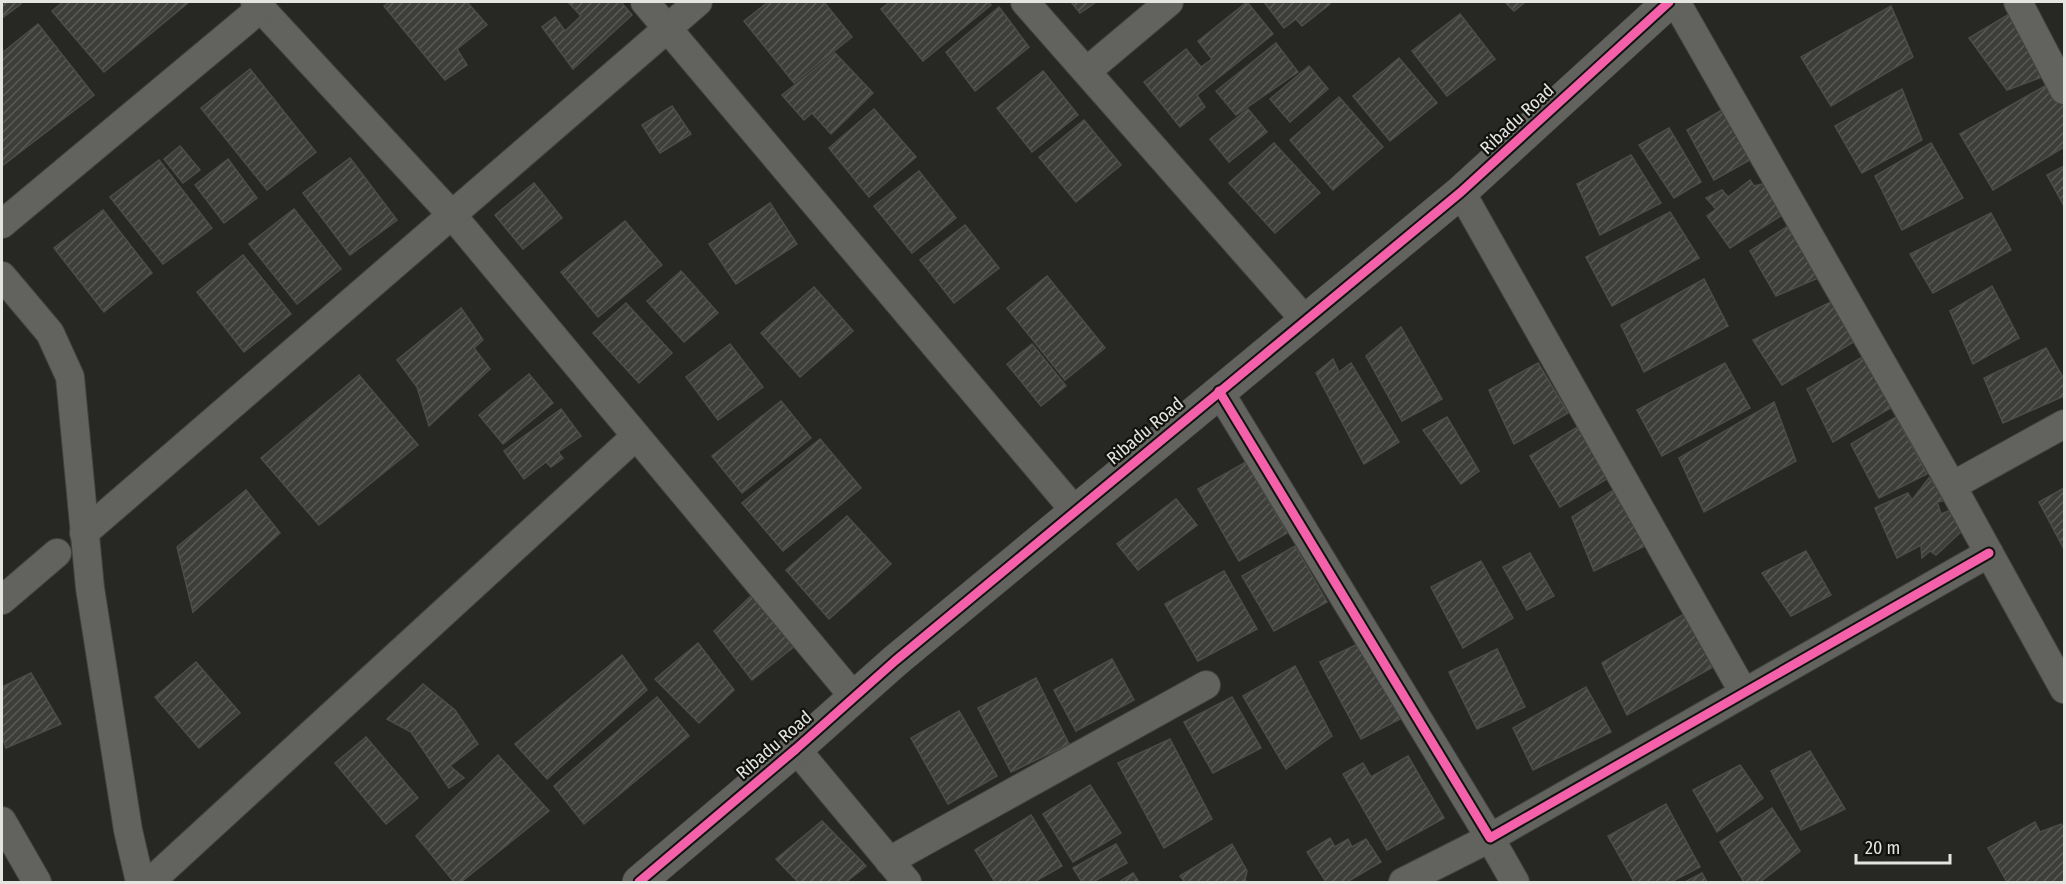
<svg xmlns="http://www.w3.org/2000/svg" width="2066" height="884" font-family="'Fira Sans Condensed',sans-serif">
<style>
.building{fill:url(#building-hatch);stroke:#4c4d49;stroke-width:1.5}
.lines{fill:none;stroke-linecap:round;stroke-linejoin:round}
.minor-casing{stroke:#42433f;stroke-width:30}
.tertiary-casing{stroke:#42433f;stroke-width:34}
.minor{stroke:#62625e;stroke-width:28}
.tertiary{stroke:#62625e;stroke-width:33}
.cycleway-casing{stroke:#11120e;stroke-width:13}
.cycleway{stroke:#f560ab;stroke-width:9}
.labels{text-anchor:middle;stroke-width:4.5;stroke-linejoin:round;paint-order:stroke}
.street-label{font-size:18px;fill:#e4e5e0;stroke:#11120e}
</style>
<defs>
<pattern id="building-hatch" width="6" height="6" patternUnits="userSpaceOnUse" patternTransform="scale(1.5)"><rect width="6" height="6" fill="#3d3d3a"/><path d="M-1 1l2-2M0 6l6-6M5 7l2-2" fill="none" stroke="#595956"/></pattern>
</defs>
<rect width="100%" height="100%" fill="#272723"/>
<!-- building -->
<g class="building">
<polygon points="2,2 19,2 21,4 2,18"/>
<polygon points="63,2 189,2 104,72 52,11"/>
<polygon points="389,2 467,2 487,25 457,49 467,65 445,80 384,6"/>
<polygon points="572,2 621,2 632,15 573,69 542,27 555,17 565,31 581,16 569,3"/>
<polygon points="768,2 824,2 852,37 794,83 744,21"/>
<polygon points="890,2 988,2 991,5 923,61 881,9"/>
<polygon points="1071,2 1096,2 1080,13"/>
<polygon points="1247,2 1273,34 1197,95 1205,107 1180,127 1144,82 1186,49 1201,67 1212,59 1198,41"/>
<polygon points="1264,2 1328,2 1330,4 1302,26 1296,19 1284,28"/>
<polygon points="1505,2 1525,2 1514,11"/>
<polygon points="1891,6 1913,57 1831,106 1801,57"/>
<polygon points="999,7 1029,47 975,91 946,52"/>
<polygon points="2016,10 2050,74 2007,90 1969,38"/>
<polygon points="1460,14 1495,59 1447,96 1412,51"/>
<polygon points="38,24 94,95 2,166 2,53"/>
<polygon points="1276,43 1298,72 1236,115 1216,91"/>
<polygon points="835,53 873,93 831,134 812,113 804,120 782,95"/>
<polygon points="1399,58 1437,103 1390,141 1353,96"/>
<polygon points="1309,66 1328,89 1290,122 1270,99"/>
<polygon points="250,69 316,152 267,190 201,108"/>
<polygon points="1043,71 1078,115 1032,152 997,108"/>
<polygon points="2052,82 2064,106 2064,147 1993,190 1960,134"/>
<polygon points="1902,89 1922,140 1862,173 1835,126"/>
<polygon points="1339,97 1383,147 1333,190 1290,140"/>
<polygon points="672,106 691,134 660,153 642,125"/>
<polygon points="1729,106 1757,156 1714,180 1687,130"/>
<polygon points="874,109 916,157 869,197 829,148"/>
<polygon points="1248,109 1267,132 1229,162 1210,139"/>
<polygon points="1084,120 1121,165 1076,202 1039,157"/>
<polygon points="1669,128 1701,182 1674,198 1639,145"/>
<polygon points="1274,143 1320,193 1275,233 1229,183"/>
<polygon points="1931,143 1963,198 1902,230 1875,176"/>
<polygon points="180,146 200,170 183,183 164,159"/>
<polygon points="1631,155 1661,203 1600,235 1577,184"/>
<polygon points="350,158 397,220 350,255 303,193"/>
<polygon points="228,159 257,198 224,223 195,185"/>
<polygon points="159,160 212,228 163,264 110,197"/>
<polygon points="2064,166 2064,206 2047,175"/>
<polygon points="919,171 956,218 912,253 874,206"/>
<polygon points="1750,180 1754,186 1766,183 1782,215 1730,248 1707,216 1716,209 1706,198 1722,190 1728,197"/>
<polygon points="534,183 562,218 523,249 495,215"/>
<polygon points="770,203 797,244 736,284 709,244"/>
<polygon points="294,209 341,269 297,304 249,244"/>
<polygon points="103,210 152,273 104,312 54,248"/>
<polygon points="1670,212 1699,258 1612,306 1586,257"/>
<polygon points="1991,213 2011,250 1933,293 1910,254"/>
<polygon points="625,221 662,265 598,317 561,272"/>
<polygon points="1791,224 1823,276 1776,296 1750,251"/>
<polygon points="965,225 999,268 954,303 920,260"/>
<polygon points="243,255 291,314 244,352 197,292"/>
<polygon points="681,271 718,313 684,342 647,301"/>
<polygon points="1047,276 1105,348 1065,380 1007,308"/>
<polygon points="1704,279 1728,326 1644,372 1621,325"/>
<polygon points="1992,286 2019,338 1973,364 1950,311"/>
<polygon points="814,287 853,331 800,377 761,333"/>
<polygon points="1833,301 1860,338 1782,385 1753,340"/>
<polygon points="626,303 672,353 639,383 593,333"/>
<polygon points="461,308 483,340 474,348 490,369 429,426 417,387 397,360"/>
<polygon points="1401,327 1442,399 1402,421 1366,356"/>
<polygon points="730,344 763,387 718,420 686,377"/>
<polygon points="1032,344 1066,386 1041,406 1007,364"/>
<polygon points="2046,348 2064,379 2064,396 2003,423 1984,378"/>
<polygon points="1866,355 1892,407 1833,442 1807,389"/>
<polygon points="1333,359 1339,372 1351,363 1399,442 1364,464 1316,373"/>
<polygon points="1538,363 1568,413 1514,444 1489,390"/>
<polygon points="1725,363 1750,408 1662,456 1637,410"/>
<polygon points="529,374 553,403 503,444 479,415"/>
<polygon points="359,375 418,445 319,525 261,458"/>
<polygon points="781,401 811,438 742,493 712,456"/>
<polygon points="1774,402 1796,461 1704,512 1679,458"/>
<polygon points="561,409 581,436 558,452 563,458 551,467 546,462 524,479 504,451"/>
<polygon points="1447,417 1479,471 1461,484 1423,430"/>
<polygon points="1896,417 1927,474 1879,498 1851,444"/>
<polygon points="1579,426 1610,477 1560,507 1530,456"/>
<polygon points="820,439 861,488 783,551 742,503"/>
<polygon points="1246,462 1287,533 1239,561 1198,489"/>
<polygon points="1929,478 1948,500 1937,502 1941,514 1951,510 1964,529 1936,555 1930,551 1922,558 1921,545 1897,558 1875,508 1908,493 1912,500"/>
<polygon points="1618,487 1647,545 1594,571 1572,517"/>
<polygon points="2064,488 2064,549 2039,502"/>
<polygon points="246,490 280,533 193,612 177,547"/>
<polygon points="1176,499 1197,525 1138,570 1117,544"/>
<polygon points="847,516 891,564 829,619 786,570"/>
<polygon points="1295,546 1327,602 1274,631 1242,576"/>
<polygon points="1806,551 1831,595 1791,616 1762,573"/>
<polygon points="1530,553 1554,596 1527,610 1503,567"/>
<polygon points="1481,561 1513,618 1463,648 1431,587"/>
<polygon points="1224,571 1257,629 1198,661 1165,604"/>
<polygon points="752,595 795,646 752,680 714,631"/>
<polygon points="1684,614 1713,667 1627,715 1602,663"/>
<polygon points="1362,642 1404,717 1361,739 1320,662"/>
<polygon points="698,643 734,690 699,723 655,679"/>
<polygon points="1497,649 1525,707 1477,729 1449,672"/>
<polygon points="622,655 647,690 547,779 515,744"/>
<polygon points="1112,659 1134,700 1076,731 1054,690"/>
<polygon points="196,662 240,713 199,748 155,697"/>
<polygon points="1295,666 1332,736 1286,769 1243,696"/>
<polygon points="31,673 61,724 6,748 2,736 2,687"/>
<polygon points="1036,678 1069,744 1011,772 978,708"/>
<polygon points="423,684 455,710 478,744 450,766 464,778 449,788 411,732 387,719"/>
<polygon points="1586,687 1611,732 1533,770 1513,728"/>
<polygon points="657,697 689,736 584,824 554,786"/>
<polygon points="1232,697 1261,748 1213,773 1184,722"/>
<polygon points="959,711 997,776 948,804 911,738"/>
<polygon points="366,737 418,798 386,824 335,763"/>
<polygon points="1170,739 1212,819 1164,848 1118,763"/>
<polygon points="1810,751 1845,809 1801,830 1771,771"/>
<polygon points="498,755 549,811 461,882 454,882 416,836"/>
<polygon points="1408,756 1444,818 1387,850 1343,774 1363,763 1371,777"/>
<polygon points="1740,765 1763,798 1717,832 1693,790"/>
<polygon points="1090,785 1121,833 1073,862 1043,814"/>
<polygon points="1666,804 1700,867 1671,882 1634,882 1608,836"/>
<polygon points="1772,808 1800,851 1760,882 1744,882 1720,842"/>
<polygon points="1031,815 1062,866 1034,882 995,882 975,850"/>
<polygon points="822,821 866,866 846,882 798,882 776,859"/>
<polygon points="2035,822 2040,832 2061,824 2064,827 2064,882 2007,882 1988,848"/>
<polygon points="1330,838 1335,847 1348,839 1352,847 1366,839 1381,862 1347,882 1326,882 1307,852"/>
<polygon points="1116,844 1127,863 1093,882 1082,882 1073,868"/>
<polygon points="1232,844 1247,871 1245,880 1247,882 1185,882 1180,876"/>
<polygon points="1133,873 1139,882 1119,882"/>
<polygon points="1702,873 1707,882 1685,882"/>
</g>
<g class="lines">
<!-- minor casing -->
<g class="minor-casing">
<g id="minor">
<polyline points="255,2 452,215 854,697"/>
<polyline points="645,2 1075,511"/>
<polyline points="1025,2 1305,320"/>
<polyline points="1676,2 1952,486 2064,689"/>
<polyline points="2018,2 2064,90"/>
<polyline points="1087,71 1169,2"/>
<polyline points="1461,192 1744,693"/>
<polyline points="2,224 261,8"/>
<polyline points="2,276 50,333 70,377 90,588 128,830 140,882"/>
<polyline points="1219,391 1490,838 1989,553"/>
<polyline points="1952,486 2064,424"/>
<polyline points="84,533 698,2"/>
<polyline points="2,600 57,553"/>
<polyline points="796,749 907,882"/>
<polyline points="2,821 37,882"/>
<polyline points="889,861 1206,685"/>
<polyline points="150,882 636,436"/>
<polyline points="1403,882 1490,838 1515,882"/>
</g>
</g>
<!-- tertiary casing -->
<g class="tertiary-casing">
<polyline id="tertiary" points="639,882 796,749 895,661 1461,192 1669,2"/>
</g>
<!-- minor -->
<use href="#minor" class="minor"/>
<!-- tertiary -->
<use href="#tertiary" class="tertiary"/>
<!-- cycleway casing -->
<g class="cycleway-casing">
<g id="cycleway">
<polyline points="1219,391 1490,838 1989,553"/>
<polyline points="639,882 796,749 895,661 1461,192 1669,2"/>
</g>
</g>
<!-- cycleway -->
<use href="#cycleway" class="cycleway"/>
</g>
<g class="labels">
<!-- street labels -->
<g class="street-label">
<text transform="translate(1517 119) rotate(-43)" y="6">Ribadu Road</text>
<text transform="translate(1145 431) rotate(-40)" y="6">Ribadu Road</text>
<text transform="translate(774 745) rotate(-41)" y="6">Ribadu Road</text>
</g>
</g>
<!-- border -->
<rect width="2066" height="884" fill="none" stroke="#e4e5e0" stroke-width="6"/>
<!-- scale -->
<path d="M1856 854v9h94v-9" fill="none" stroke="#e4e5e0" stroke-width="3"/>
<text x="1865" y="854" font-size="18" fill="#e4e5e0" stroke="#11120e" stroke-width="4.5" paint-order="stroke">20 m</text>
</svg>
